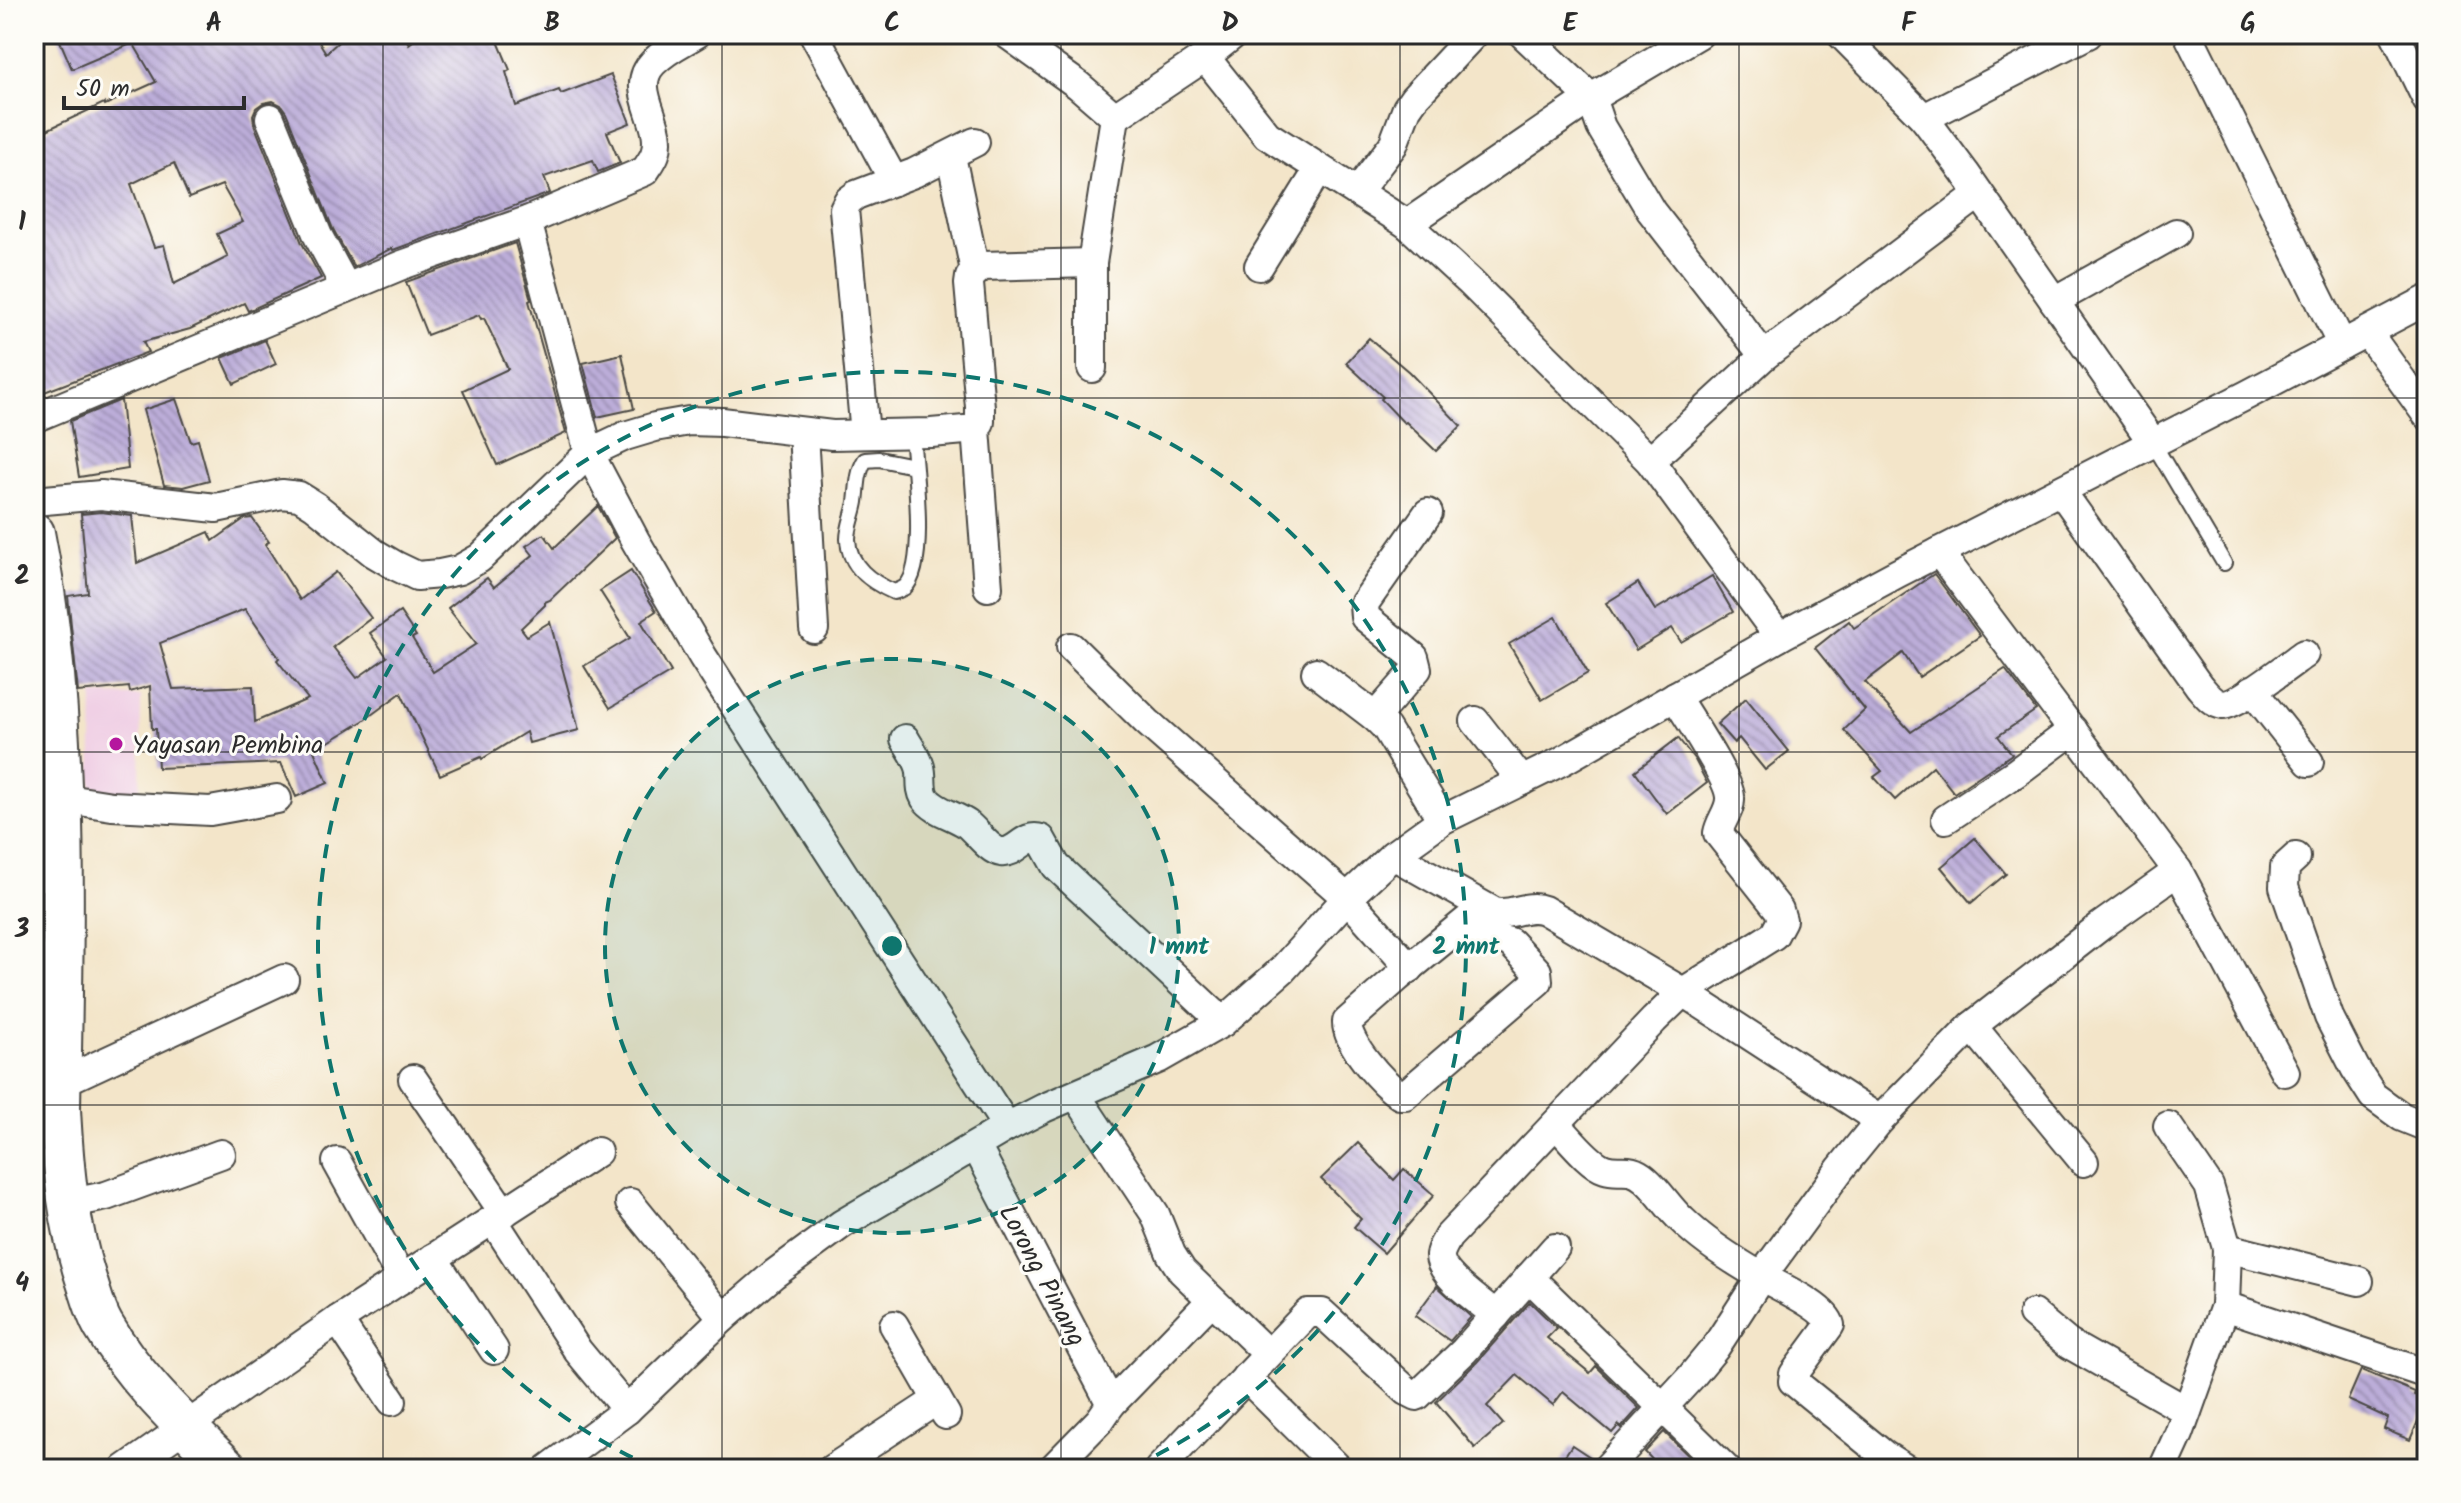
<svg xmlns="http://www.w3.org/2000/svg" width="2461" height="1503" font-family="Kalam,sans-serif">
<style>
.built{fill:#f0d0e5}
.building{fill:url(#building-back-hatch);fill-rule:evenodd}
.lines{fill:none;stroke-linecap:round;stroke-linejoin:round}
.lane-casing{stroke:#494743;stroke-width:18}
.street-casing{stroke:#494743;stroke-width:32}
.secondary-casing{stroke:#494743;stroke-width:44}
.lane{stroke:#fff;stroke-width:14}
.street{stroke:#fff;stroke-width:28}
.secondary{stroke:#fff;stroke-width:40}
.grid{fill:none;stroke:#2b2b2b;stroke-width:2;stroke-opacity:0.55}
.ring{fill:none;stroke:#0f766e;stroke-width:4;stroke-dasharray:14 10}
.poi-dot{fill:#b5179e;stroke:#fdfcf7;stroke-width:3}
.labels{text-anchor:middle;stroke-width:6;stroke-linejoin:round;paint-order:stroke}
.poi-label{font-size:26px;fill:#2b2b2b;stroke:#fdfcf7;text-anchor:start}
.street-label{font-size:26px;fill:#2b2b2b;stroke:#fdfcf7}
.centre{fill:#0f766e;stroke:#fdfcf7;stroke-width:4}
.ring-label{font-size:24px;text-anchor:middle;font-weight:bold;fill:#0f766e;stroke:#fdfcf7;stroke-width:6;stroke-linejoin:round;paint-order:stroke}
.neatline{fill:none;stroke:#2b2b2b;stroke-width:3}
.grid-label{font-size:26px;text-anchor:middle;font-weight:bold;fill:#2b2b2b}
</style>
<defs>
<pattern id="building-back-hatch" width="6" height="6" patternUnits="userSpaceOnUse" patternTransform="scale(2)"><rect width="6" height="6" fill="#bcadd9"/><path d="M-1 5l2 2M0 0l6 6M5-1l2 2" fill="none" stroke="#998db0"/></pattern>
</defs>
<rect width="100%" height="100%" fill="#fdfcf7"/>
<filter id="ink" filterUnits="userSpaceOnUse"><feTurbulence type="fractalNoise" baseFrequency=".0125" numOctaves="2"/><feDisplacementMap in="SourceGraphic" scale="16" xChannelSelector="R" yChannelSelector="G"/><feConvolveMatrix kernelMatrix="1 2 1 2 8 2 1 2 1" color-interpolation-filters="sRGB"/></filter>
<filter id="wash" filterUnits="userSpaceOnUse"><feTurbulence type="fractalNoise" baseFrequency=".006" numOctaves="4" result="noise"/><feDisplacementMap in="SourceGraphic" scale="32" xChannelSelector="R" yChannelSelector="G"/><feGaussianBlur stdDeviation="1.8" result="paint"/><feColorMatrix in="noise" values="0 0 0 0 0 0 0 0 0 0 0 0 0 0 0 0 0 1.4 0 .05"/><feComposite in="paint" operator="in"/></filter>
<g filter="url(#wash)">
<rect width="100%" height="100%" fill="#f3e5c9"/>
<!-- built -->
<polygon class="built" points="93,695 141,696 140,794 91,793"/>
<g id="blocks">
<!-- building -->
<g class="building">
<path d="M57 34H314L326 53 347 34H403L409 44 422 34H495L510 70 506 72 516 106 559 90 561 94 611 75 630 123 607 132 620 163 598 172 593 160 544 177 550 193 393 250 392 248 354 267 333 229 286 112 281 105 273 101 263 103 256 108 253 115 254 124 302 243 321 278 248 311 244 303 190 329 143 342 148 352 34 396V136L104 103 105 105 156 82 133 43 72 69ZM174 163 189 198 222 185 243 222 217 234 228 257 174 284 164 245 154 247 131 184Z"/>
<polygon points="515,243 531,300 529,301 566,433 497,465 463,390 508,369 484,318 481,319 479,315 427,335 406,282"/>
<polygon points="1369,338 1409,372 1461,426 1436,451 1406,422 1404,423 1381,399 1383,397 1346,363"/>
<polygon points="265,340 276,364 234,384 222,358"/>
<polygon points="622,354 634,409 597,417 583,363"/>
<polygon points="176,399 191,442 198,440 209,480 183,487 164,485 143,410"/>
<polygon points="121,400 128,469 79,477 70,421"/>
<path d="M598 506 615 538 550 600 545 602V605L521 628 527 636 550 622 579 730 529 743 526 732 482 759 481 757 440 775 401 693 363 721 314 751 328 783 296 797 281 763 158 768 156 729H152L150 686 130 692 129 687 78 692 68 596 88 593 81 514 101 512 132 516 137 563 209 532 213 541 244 519 252 518 269 542 265 544 300 600 336 572 371 618 333 647 357 678 387 657 370 633 400 612 416 636 412 638 433 672 476 644 448 608 487 578 494 587 533 555 526 546 544 534 554 548ZM245 609 279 658 277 660 308 699 255 722 253 686 173 689 160 643Z"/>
<polygon points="631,571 656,611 641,621 671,672 610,708 584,666 630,638 600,591"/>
<polygon points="1934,574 1980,636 1919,677 1903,653 1865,682 1911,732 2005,669 2036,710 1998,736 2012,754 1954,793 1933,766 1895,800 1874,777 1882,771 1844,730 1865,710 1815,648 1849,621 1854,628"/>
<polygon points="1712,576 1733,612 1681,642 1672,628 1636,650 1606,603 1638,583 1655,610"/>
<polygon points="1556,617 1588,673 1542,700 1509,644"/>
<polygon points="1746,698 1789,751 1765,770 1739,738 1734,743 1717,724"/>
<polygon points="1678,738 1695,760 1707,783 1667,814 1635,771"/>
<polygon points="1975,838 2006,874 1971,903 1941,867"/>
<polygon points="1358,1143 1394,1180 1404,1169 1434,1195 1384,1253 1354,1227 1361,1219 1321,1179"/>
<polygon points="1437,1286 1471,1317 1450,1341 1415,1316"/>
<polygon points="1530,1302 1557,1328 1547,1338 1590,1373 1596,1366 1639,1408 1621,1428 1619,1425 1612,1433 1563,1392 1553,1405 1517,1375 1487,1406 1503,1424 1475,1448 1436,1402 1477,1362"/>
<polygon points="2361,1370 2415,1392 2414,1395 2427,1400 2410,1440 2384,1429 2388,1418 2348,1400"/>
<polygon points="1664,1432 1702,1469 1661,1469 1645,1452"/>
<polygon points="1572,1445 1593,1459 1589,1469 1556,1469"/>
</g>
</g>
</g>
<g filter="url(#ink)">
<use href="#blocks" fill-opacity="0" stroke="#494743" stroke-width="2"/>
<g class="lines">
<!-- lane casing -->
<g class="lane-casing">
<g id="lane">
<path d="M912 434C914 465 928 566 905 587 904 588 895 592 894 592 871 582 849 567 848 539 848 527 854 514 856 502 858 488 857 473 865 460L879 459 914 466"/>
<polyline points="2153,443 2224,563"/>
</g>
</g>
<!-- street casing -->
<g class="street-casing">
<g id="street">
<polyline points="814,34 894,181"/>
<polyline points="1007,34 1078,85 1115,117 1205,57 1234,34"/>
<polyline points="1523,34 1591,98 1601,127 1651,211 1764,356 1650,461"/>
<polyline points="1841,34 1924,118 1965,173 2153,443"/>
<polyline points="2188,34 2342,345"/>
<polyline points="2395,34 2427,100"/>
<polyline points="1205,57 1267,135 1407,224 1471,283 1650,461 1779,637"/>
<polyline points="270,118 318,236 346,288"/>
<polyline points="1924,118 2088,34"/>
<polyline points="951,156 975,271"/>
<polyline points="1357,192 1393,145 1407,108 1414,98 1474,34"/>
<polyline points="527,221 589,453 635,540 703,657 1007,1127"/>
<polyline points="1407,224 1591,98 1699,34"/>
<polyline points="1259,266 1319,169"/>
<polyline points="2054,301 2176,233"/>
<polyline points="2367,332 2427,415"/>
<polyline points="1764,356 1979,194"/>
<polyline points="1092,368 1092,263 1115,117"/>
<path d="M34 418 402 265 527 221 645 171C648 166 653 160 655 154 666 123 627 90 653 63 665 50 681 43 696 34"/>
<polyline points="976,429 988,587"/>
<polyline points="803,432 814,629"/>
<polyline points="865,434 844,209 848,201 856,195 914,173 975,142"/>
<path d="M2061 491 2199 686C2205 693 2213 704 2223 705 2237 705 2290 664 2304 654"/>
<polyline points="34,501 101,495 216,508 282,494 299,496 315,506 374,553 396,566 417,576 440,574 459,570 480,558 589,453 625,436 655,427 689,421 722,422 832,435 931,433 976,429 980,422 980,407 969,284 970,277 982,266 1092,263"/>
<polyline points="1939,552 2178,871 2285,1072"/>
<polyline points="1071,647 1147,722 1347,898 1410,968"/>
<polyline points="1316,672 1375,717 1386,728 1442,820"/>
<polyline points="2252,690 2309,762"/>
<polyline points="1375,717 1417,669 1414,657 1365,617 1364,604 1428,513"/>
<polyline points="1475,721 1522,781"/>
<path d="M905 739C910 748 917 757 920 767 923 777 919 788 925 798 934 811 954 815 967 824 977 832 989 850 1001 852 1017 854 1024 833 1041 839L1056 866 1223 1022"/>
<polyline points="61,798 112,806 210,811 277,799"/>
<polyline points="1946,819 2017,772 2073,730"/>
<polyline points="34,836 61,836"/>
<path d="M1393 855 1494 912C1512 917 1526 903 1544 910L1683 992 1880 1120"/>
<polyline points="2296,857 2285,867 2284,887 2329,1017 2355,1068 2373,1096 2402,1117 2427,1127"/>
<polyline points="34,876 61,876"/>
<path d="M1458 929 1510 942 1537 971 1538 981 1405 1095H1400C1383 1084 1346 1043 1347 1022L1398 977 1475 914"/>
<polyline points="1972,1026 2084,1162"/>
<polyline points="413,1079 504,1213"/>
<polyline points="60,1083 284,979"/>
<polyline points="1076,1095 1155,1214 1171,1254 1182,1271 1268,1354"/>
<polyline points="34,1121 60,1109"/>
<path d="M1556 1124C1568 1136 1589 1164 1605 1169 1620 1174 1629 1165 1645 1179 1659 1191 1668 1207 1682 1220 1703 1241 1736 1262 1762 1277 1778 1286 1826 1307 1830 1325L1794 1374 1793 1381 1884 1455 1906 1469"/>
<polyline points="976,1146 1111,1404 1100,1420 1052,1469"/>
<polyline points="337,1162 402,1279"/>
<polyline points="630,1203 723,1318"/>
<polyline points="67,1204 106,1196 221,1154"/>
<polyline points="493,1220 578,1351 627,1410"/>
<polyline points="2227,1248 2359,1281"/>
<polyline points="433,1258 494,1350"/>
<polyline points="1529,1277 1726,1469"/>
<polyline points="2225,1306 2427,1374"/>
<polyline points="2033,1314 2069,1344 2187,1411"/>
<path d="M1496 1315C1481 1302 1439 1275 1440 1255 1441 1248 1445 1243 1448 1237L1654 1020 1683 992 1774 935 1782 920 1779 910 1718 833C1720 821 1731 810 1730 797 1729 778 1687 716 1675 696"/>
<polyline points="338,1320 392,1401"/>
<polyline points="894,1325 946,1415"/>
<polyline points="1246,1377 1339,1469"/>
<polyline points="1111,1404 1211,1301"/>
<polyline points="125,1469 338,1320 597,1152"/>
<polyline points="548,1469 627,1410 723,1318 774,1274 842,1224 1007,1127 1044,1108 1158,1059 1223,1022 1282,970 1347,898 1393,855 1442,820 1562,761 1779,637 1898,573 2247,395 2427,300"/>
<polyline points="832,1469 937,1400"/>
<polyline points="1159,1469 1308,1313 1322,1313 1407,1391 1417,1396 1464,1351 1555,1248"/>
<polyline points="1606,1469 1691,1377 1715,1348 1761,1277 1841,1168 1880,1120 1972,1026 2102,925 2178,871"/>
<polyline points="2163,1469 2179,1434 2225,1306 2227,1248 2209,1186 2168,1126"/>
</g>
</g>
<!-- secondary casing -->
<g class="secondary-casing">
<path id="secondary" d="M34 533C71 720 63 919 60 1109 63 1167 68 1223 86 1279 91 1294 95 1311 103 1325 135 1380 183 1424 228 1469"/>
</g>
<!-- lane -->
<use href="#lane" class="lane"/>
<!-- street -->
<use href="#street" class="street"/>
<!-- secondary -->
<use href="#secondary" class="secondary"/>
</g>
</g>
<!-- grid -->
<path class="grid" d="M383 34V1469M722 34V1469M1061 34V1469M1400 34V1469M1739 34V1469M2078 34V1469M34 398H2427M34 752H2427M34 1105H2427"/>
<!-- distance rings -->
<circle cx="892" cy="946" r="287" fill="#0f766e" fill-opacity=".12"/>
<g class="ring">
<circle cx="892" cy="946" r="287"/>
<path d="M654 1468A574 574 0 1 1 1130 1468"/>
</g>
<!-- markers -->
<circle class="poi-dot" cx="116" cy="744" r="8"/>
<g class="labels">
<!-- poi labels -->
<g class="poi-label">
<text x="132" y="753">Yayasan Pembina</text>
</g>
<!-- street labels -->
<g class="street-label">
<text transform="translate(1043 1275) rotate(62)" y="9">Lorong Pinang</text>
</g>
</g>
<circle cx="892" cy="946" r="12" class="centre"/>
<g class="ring-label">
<text x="1179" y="954">1 mnt</text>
<text x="1466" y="954">2 mnt</text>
</g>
<!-- margin -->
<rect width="2461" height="1503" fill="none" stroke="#fdfcf7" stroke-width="88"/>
<!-- scale -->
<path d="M64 96v12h180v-12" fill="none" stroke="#2b2b2b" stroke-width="4"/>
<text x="76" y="96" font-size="24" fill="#2b2b2b" stroke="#fdfcf7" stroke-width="6" paint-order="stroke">50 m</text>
<rect x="44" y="44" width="2373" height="1415" class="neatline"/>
<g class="grid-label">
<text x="214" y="31">A</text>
<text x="552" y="31">B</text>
<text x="892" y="31">C</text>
<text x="1230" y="31">D</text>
<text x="1570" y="31">E</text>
<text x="1908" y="31">F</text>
<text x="2248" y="31">G</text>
<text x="22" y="230">1</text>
<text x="22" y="584">2</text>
<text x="22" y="937">3</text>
<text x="22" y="1291">4</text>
</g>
</svg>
